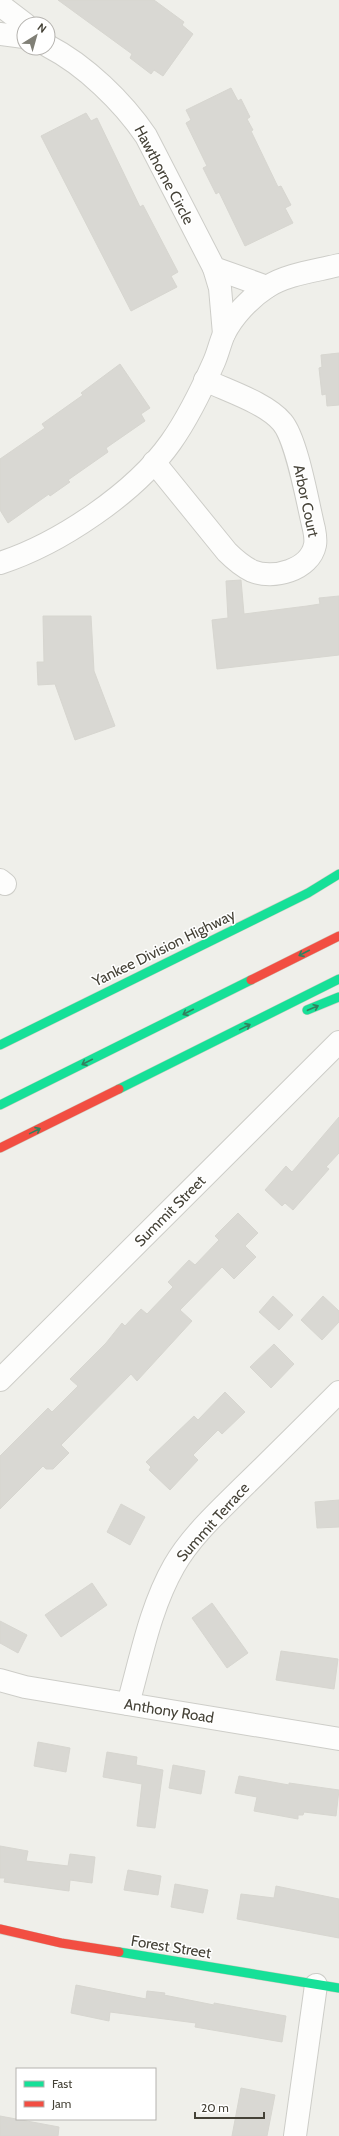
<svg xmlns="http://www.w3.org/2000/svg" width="339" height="2136" font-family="Cabin,sans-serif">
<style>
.building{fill:#d9d8d3;stroke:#d7d6d0}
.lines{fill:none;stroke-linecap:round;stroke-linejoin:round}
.street-casing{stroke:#cdcdc8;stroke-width:24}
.fast-casing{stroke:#cecdc1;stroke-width:10}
.jam-casing{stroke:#cecdc1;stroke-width:10}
.street{stroke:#fdfdfc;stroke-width:22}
.fast{stroke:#16e098;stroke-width:9}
.jam{stroke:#f24e42;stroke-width:9}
.oneway{stroke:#32815e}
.labels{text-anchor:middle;stroke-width:3;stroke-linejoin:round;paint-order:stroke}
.street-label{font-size:15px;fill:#454237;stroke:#fff}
</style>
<rect width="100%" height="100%" fill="#efefea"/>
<!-- building -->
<g class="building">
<polygon points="58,0 154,0 184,22 182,25 193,34 163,76 154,70 151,74 130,58 132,54"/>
<polygon points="231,88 238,101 241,99 250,117 247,119 253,130 251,131 278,187 281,186 291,205 285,208 293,223 245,246 219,192 216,194 203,168 207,166 186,123 191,120 186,110"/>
<polygon points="86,113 91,121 97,118 140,207 143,205 178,272 171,276 177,287 131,311 41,136"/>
<polygon points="339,353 339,405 327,406 326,394 322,395 319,368 322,367 321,355"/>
<polygon points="120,364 150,408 141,414 145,421 106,448 108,452 68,480 70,482 50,496 49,494 8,523 0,510 0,459 45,428 42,424 83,395 81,393"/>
<polygon points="241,580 244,614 307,606 320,604 319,598 339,596 339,655 217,669 212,620 228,618 226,581"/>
<polygon points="43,616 91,616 94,671 115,726 75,740 55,684 38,685 37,662 44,662"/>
<polygon points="339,1117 339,1153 326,1167 329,1169 293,1210 285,1203 282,1206 265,1190 286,1166 292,1172"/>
<polygon points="238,1213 258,1233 245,1246 256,1257 234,1279 222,1267 180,1310 192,1321 137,1381 131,1374 61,1445 69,1453 53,1469 46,1469 43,1466 0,1509 0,1456 48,1408 52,1412 78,1386 70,1379 106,1343 122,1323 125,1326 141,1309 147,1314 173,1287 168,1282 189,1260 195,1265 219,1240 215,1236"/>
<polygon points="273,1296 293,1315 279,1330 259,1312"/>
<polygon points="323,1296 339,1311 339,1322 322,1340 301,1320"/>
<polygon points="274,1344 294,1364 271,1388 250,1367"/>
<polygon points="225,1392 245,1412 222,1434 218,1430 193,1455 198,1460 170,1490 149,1470 151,1467 146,1462 194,1416 198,1420"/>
<polygon points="339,1500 339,1527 317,1528 315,1502"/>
<polygon points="121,1504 145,1517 130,1545 107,1532"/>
<polygon points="92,1583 107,1605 61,1637 45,1615"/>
<polygon points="212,1603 248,1653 227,1668 192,1618"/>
<polygon points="0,1621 27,1635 18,1653 0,1643"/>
<polygon points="281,1651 338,1659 334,1689 276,1680"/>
<polygon points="38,1742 70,1748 66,1772 34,1766"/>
<polygon points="107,1752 137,1757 136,1765 163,1770 155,1828 137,1826 142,1784 103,1777"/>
<polygon points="173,1765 205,1771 201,1794 169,1788"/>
<polygon points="239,1776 289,1785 289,1783 339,1790 336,1816 304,1812 303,1815 298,1815 298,1819 254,1811 257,1797 235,1793"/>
<polygon points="0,1846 28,1851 26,1861 68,1866 70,1854 95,1857 92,1883 70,1880 69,1891 4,1882 5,1878 0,1878"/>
<polygon points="128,1870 161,1876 158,1895 124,1890"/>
<polygon points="175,1884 208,1890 203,1913 171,1907"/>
<polygon points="276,1886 339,1899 339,1938 237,1919 241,1894 274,1898"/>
<polygon points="76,1985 146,1999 147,1991 165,1993 164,1995 214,2005 214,2003 286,2016 282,2042 195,2027 196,2023 110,2012 109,2021 71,2013"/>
<polygon points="241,2088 275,2095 267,2136 232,2136"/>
<polygon points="0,2116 59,2127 58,2136 0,2136"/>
</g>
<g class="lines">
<!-- street casing -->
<g class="street-casing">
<g id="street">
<polyline points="0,5 25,24"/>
<polyline points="0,34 24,37"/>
<path d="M48 46C85 65 123 102 146 136L214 268 267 287"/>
<polyline points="214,268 220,288 224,334"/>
<path d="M154 462 227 552C235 560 242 566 252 571 273 580 310 570 315 545 316 540 315 534 314 529 308 505 297 439 282 422 266 403 228 391 205 380"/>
<path d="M0 563C59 544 135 493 171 442 188 418 202 389 214 362 218 353 220 343 224 334 233 316 250 298 267 287 287 274 316 271 339 265"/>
<polyline points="0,880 5,884"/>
<polyline points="0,1380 339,1042"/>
<polyline points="0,1680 25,1687 339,1739"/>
<path d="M128 1704C141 1658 150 1608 174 1566 191 1536 220 1510 244 1486 276 1455 307 1424 339 1392"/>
<polyline points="295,2136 316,1985"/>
</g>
</g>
<!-- fast casing -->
<g class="fast-casing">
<g id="fast">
<polyline points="307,1010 339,997"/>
<polyline points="0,1045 308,893 339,874"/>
<polyline points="119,1089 339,979"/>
<polyline points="0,1105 251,980"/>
<polyline points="119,1952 339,1988"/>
</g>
</g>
<!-- jam casing -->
<g class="jam-casing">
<g id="jam">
<polyline points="251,980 339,936"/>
<polyline points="0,1148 119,1089"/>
<polyline points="0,1929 61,1943 119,1952"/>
</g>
</g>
<!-- street -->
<use href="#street" class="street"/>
<!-- fast -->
<use href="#fast" class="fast"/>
<!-- jam -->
<use href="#jam" class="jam"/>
</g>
<!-- one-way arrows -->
<defs><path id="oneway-shaft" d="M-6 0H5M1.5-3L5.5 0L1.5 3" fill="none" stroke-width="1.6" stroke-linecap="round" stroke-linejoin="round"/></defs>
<g class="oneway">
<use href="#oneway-shaft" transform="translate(304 953) rotate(153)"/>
<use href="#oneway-shaft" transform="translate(313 1008) rotate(-23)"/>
<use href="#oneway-shaft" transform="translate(188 1012) rotate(153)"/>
<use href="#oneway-shaft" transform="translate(245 1027) rotate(-26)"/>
<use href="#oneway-shaft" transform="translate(87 1062) rotate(153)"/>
<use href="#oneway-shaft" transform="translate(35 1131) rotate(-26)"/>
</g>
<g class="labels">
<!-- street labels -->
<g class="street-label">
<text transform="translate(164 175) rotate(62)" y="5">Hawthorne Circle</text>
<text transform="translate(306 501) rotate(78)" y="5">Arbor Court</text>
<text transform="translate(164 948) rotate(-26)" y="5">Yankee Division Highway</text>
<text transform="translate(170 1211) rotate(-45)" y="5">Summit Street</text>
<text transform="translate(213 1522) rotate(-48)" y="5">Summit Terrace</text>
<text transform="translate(169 1711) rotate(9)" y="5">Anthony Road</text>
<text transform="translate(171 1947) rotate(9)" y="5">Forest Street</text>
</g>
</g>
<!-- legend -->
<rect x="16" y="2068" width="140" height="52" fill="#ffffff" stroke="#b5b3af"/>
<rect x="24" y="2081" width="20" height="6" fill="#16e098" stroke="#b5b3af"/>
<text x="52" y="2088" font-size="12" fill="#454237">Fast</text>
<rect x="24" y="2101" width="20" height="6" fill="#f24e42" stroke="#b5b3af"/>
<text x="52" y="2108" font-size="12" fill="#454237">Jam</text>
<!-- north arrow -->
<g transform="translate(36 36) rotate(37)"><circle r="19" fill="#ffffff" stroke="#b5b3af"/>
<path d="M0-3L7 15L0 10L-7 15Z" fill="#807f76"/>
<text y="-6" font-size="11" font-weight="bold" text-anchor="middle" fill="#454237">N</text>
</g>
<!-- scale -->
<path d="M195 2112v6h69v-6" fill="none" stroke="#454237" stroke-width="2"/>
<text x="201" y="2112" font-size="12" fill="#454237" stroke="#ffffff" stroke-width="3" paint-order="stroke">20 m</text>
</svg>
